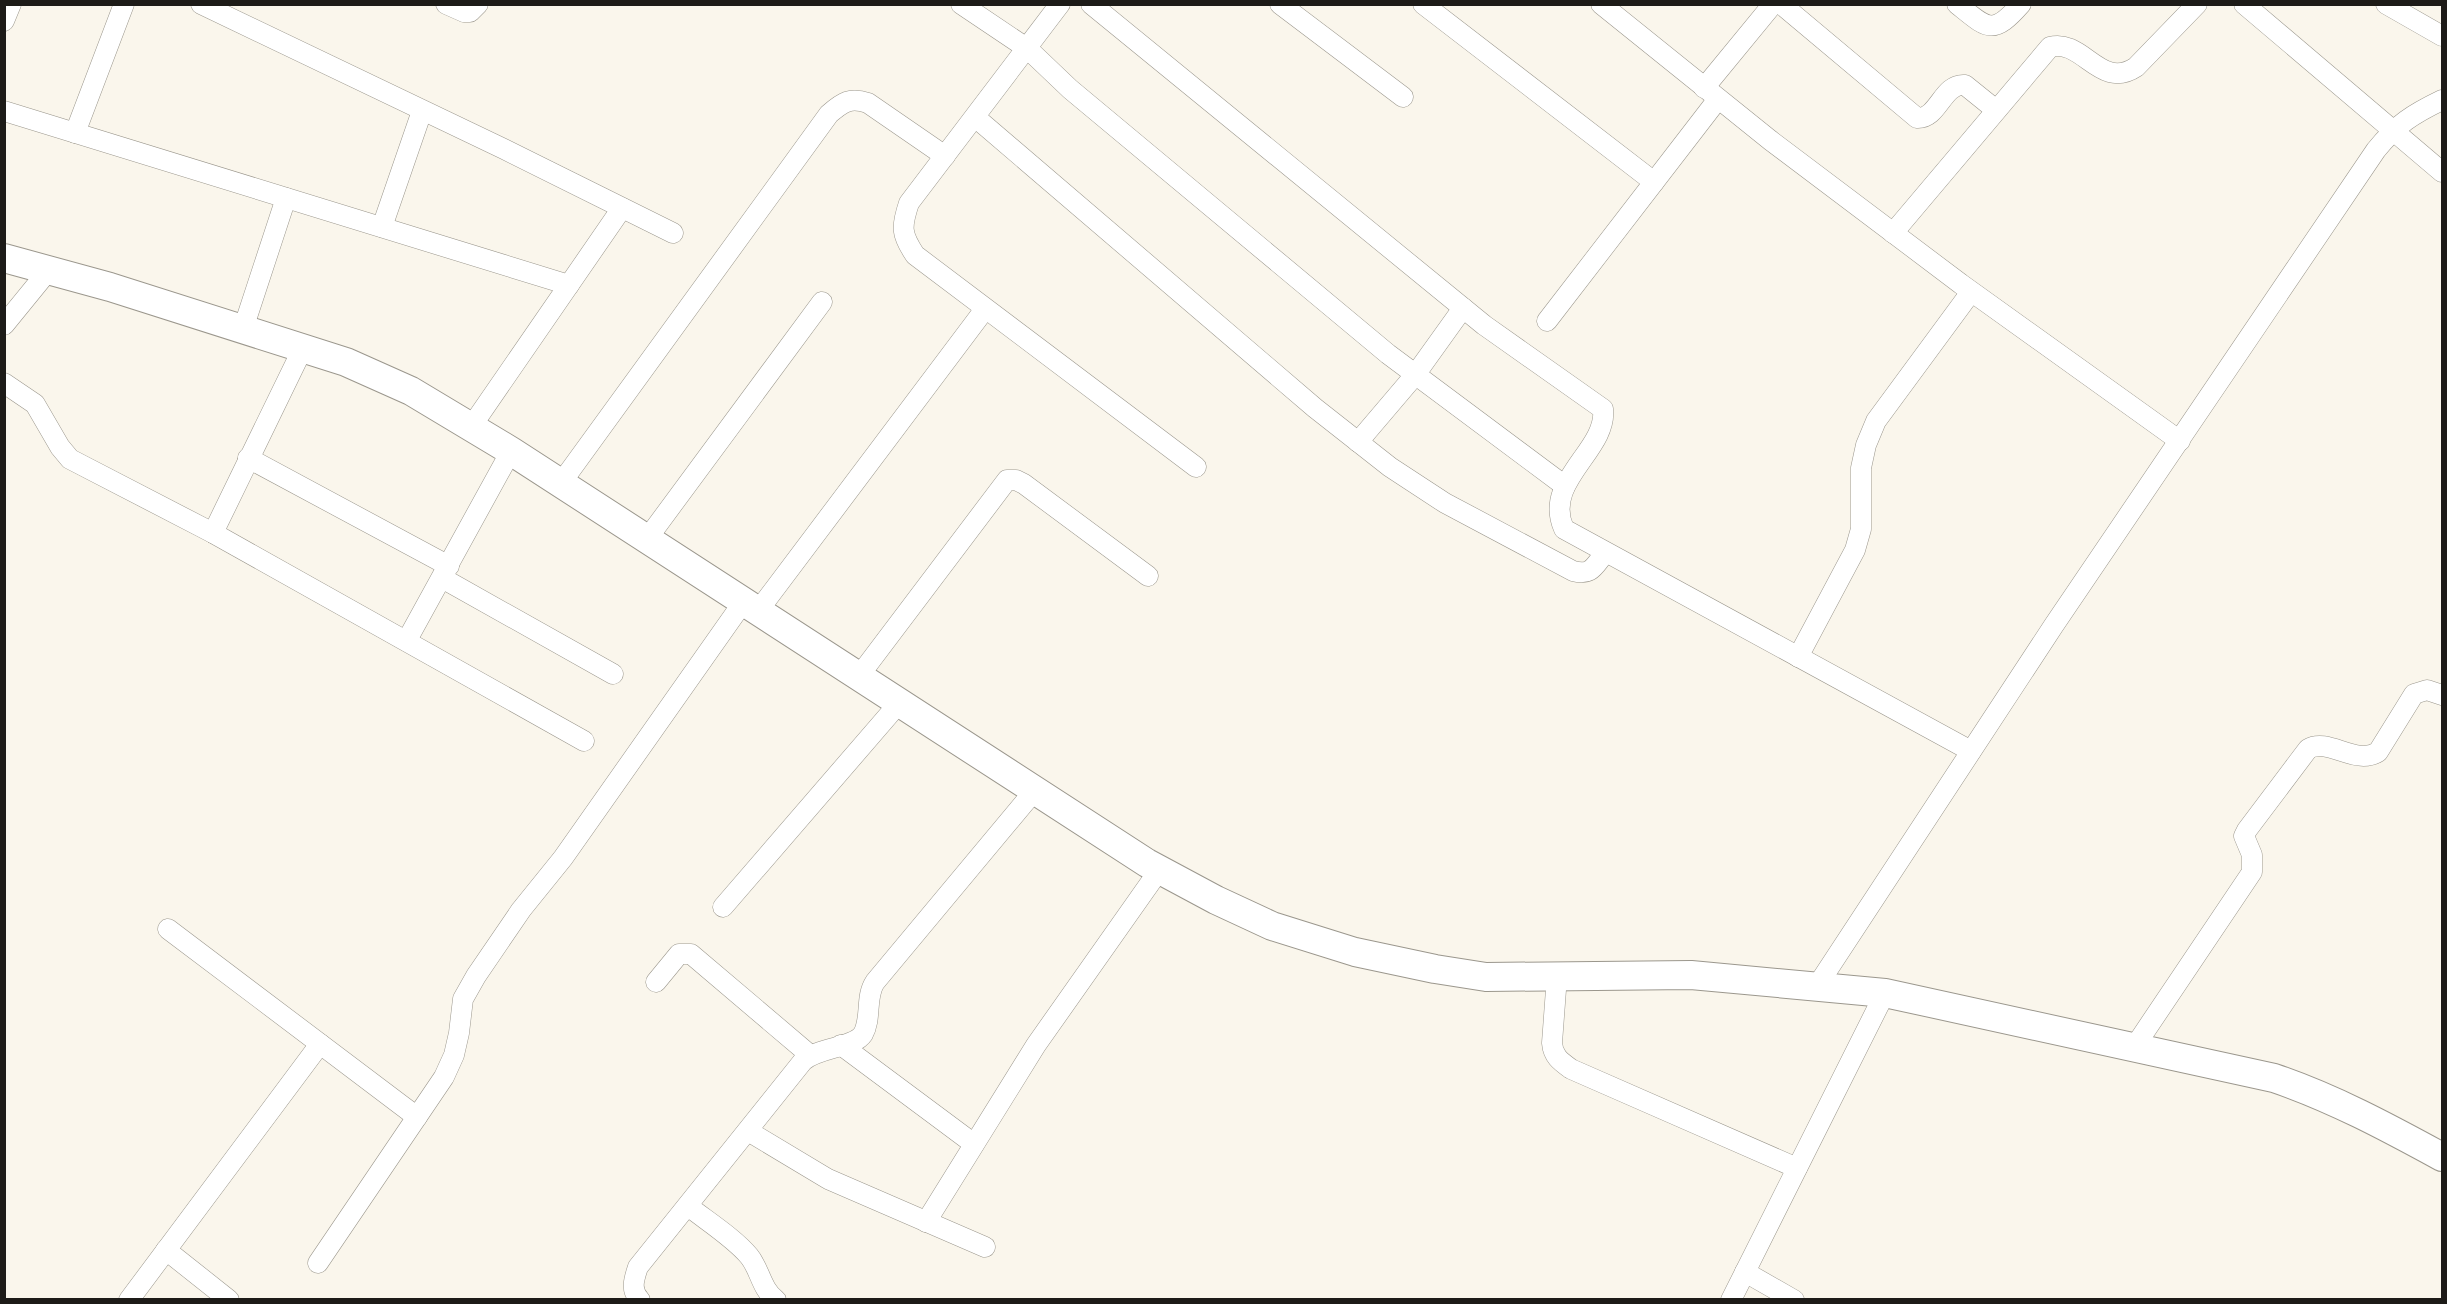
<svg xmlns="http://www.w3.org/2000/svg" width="2447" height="1304" font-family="Overpass,sans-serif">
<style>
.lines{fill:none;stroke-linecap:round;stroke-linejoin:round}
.street-casing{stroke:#9b978d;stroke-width:21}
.secondary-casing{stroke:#9b978d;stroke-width:30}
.street{stroke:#fff;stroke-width:20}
.secondary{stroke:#fff;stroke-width:28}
</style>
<rect width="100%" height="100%" fill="#faf6ec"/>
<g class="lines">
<!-- street casing -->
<g class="street-casing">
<g id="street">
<polyline points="201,4 504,149 673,233"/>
<polyline points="446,4 464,12 470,12 478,4"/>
<polyline points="961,4 1028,49 1070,89 1388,354 1565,486"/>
<path d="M1060 4 909 203C901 227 901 234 915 255L1196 467"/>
<path d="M1091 4 1484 325 1603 409C1608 450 1542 481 1564 529L1971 751"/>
<polyline points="1280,4 1403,97"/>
<polyline points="1423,4 1654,182"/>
<polyline points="1601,4 1770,140 1961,284 2180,441"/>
<path d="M1781 4 1917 118C1939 119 1942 83 1965 85L1996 110"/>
<path d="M1957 4C1987 28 1992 37 2021 4"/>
<polyline points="2244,4 2442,172"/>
<polyline points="2386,4 2442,36"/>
<polyline points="4,21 11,4"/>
<polyline points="1704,88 1773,4"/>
<polyline points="4,111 569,285"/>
<path d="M975 117 1315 408 1390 467 1445 503 1573 571C1592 576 1594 566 1605 553"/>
<polyline points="75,133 124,4"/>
<polyline points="382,227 422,111"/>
<path d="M1893 233 2050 47C2083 38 2100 91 2136 67L2197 4"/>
<polyline points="1547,321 1718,99"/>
<polyline points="4,325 48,271"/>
<polyline points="243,329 286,198"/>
<polyline points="4,383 35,404 60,447 70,459 213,533 584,741"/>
<polyline points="471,427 622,208"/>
<polyline points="1358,442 1415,375 1463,308"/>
<polyline points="248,458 449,566"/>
<path d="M561 483 829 114C843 102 850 97 868 103L945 156"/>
<polyline points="213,533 303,348"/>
<polyline points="647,539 822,302"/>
<polyline points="442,578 613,674"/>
<polyline points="758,611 985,309"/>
<polyline points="407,640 511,451"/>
<polyline points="1798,657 1855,550 1861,529 1861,468 1866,445 1876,421 1971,292"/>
<polyline points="859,676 1007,480 1016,480 1024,484 1148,576"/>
<polyline points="723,907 900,702"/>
<polyline points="168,929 417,1117"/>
<path d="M1557 976 1552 1043C1553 1056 1560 1061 1571 1069L1797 1168"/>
<polyline points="656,982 679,954 691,954 810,1055"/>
<path d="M1817 986 2054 625 2376 150C2397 124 2413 114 2442 100"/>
<polyline points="841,1045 974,1144"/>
<path d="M2135 1046 2252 872V855L2244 836 2247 830 2308 749C2328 737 2355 766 2378 752L2414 694 2427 690 2442 695"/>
<polyline points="748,1131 828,1179 985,1247"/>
<path d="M688 1206C707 1221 734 1238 749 1256 760 1269 761 1289 776 1300"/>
<polyline points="926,1222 1036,1045 1160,869"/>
<polyline points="166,1250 229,1300"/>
<polyline points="318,1263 444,1077 454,1055 459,1033 463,999 476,976 521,910 563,858 744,601"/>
<polyline points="1745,1272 1794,1300"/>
<polyline points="129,1300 320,1044"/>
<path d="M640 1300C630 1290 634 1279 638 1267L803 1061C819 1047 854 1048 863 1034 872 1018 865 997 875 982L1035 790"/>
<polyline points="1731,1300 1885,993"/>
</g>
</g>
<!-- secondary casing -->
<g class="secondary-casing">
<path id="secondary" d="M4 258 110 287 346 362 411 391 511 451 1147 863 1216 900 1272 926 1355 952 1435 969 1486 977 1691 975 1885 993 2274 1078C2333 1098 2387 1127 2442 1157"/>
</g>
<!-- street -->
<use href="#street" class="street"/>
<!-- secondary -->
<use href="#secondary" class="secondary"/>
</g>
<!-- border -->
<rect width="2447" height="1304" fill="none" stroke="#1d1b18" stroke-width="12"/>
</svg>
